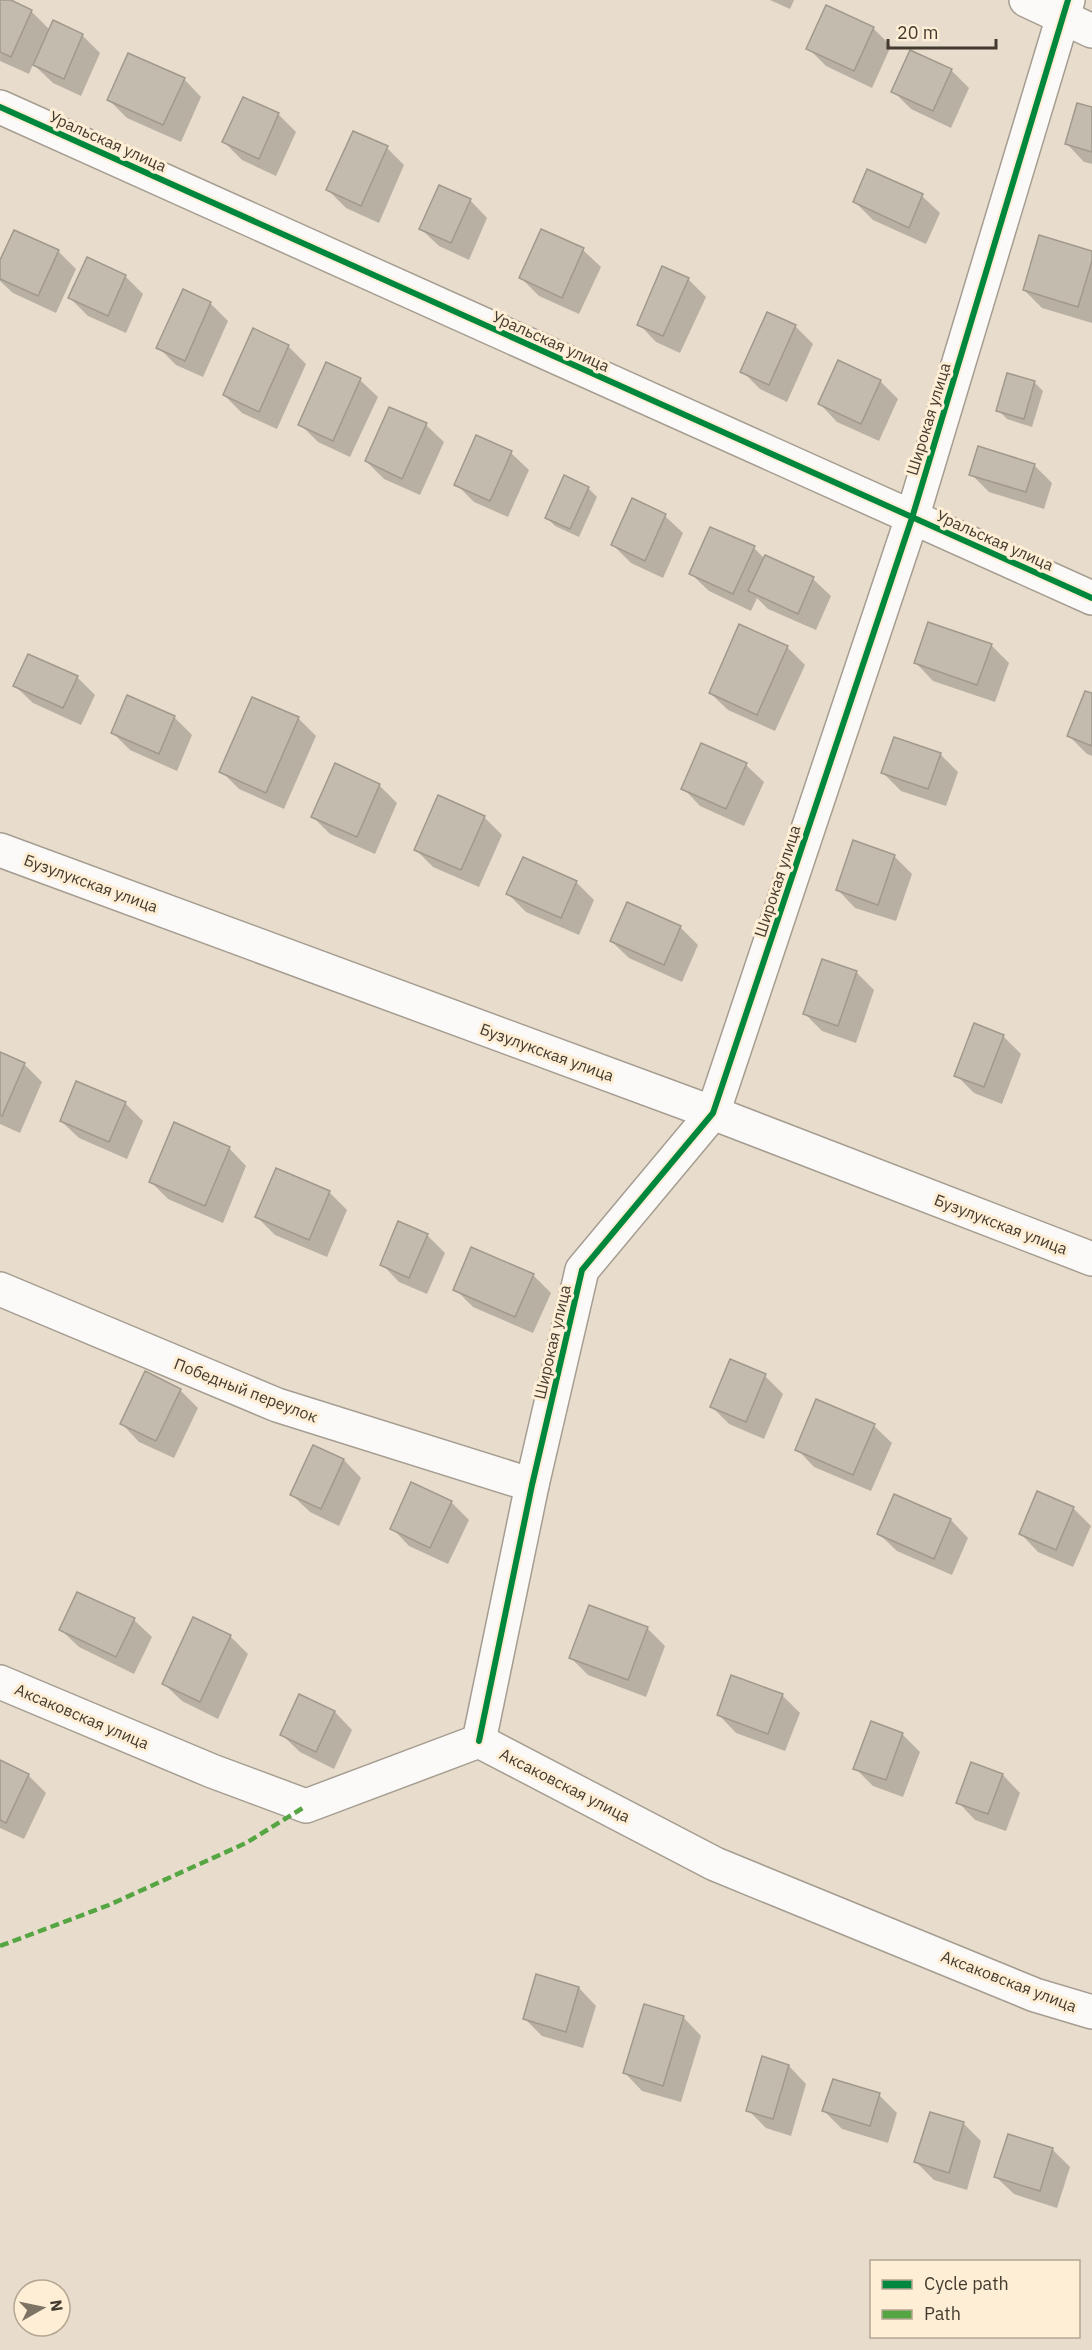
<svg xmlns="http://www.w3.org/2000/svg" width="1092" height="2350" font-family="'IBM Plex Sans',sans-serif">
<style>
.shadow{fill:#0003}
.building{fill:#c3bbae;stroke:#a1998c;stroke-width:1.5}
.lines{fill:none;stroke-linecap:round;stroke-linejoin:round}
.minor-casing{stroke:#a59d91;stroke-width:36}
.minor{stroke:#fcfaf8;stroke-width:33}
.quiet{stroke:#55a643;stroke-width:4.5;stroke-dasharray:9 4.5;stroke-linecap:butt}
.cycleway-casing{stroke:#feeed5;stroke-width:10}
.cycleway{stroke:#00873e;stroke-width:6}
.labels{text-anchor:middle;stroke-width:6;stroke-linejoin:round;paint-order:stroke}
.street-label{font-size:16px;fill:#433b2f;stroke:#feeed5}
</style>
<rect width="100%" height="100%" fill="#e8ddcd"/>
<!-- shadow -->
<g class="shadow">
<polygon points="1,0 7,0 31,11 50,30 54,22 82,35 100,53 81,96 53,83 33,64 29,74 0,61"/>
<polygon points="770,0 794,0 790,9"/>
<polygon points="826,7 873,28 891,46 872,88 826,66 808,48"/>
<polygon points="951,70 969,88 951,128 911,109 893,91"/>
<polygon points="184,79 201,97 181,142 127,118 109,100"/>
<polygon points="1092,109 1092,164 1084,162 1067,144"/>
<polygon points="278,114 296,132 276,176 242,160 224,142"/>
<polygon points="387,148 404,165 379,223 346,208 328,190"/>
<polygon points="922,196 940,213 926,244 873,220 855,202"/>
<polygon points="470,200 487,218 469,260 439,246 421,229"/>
<polygon points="583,250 601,267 579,314 539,296 521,278"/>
<polygon points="58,251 76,269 56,313 13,293 0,281 0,264"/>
<polygon points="1092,252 1092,323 1042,308 1024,290"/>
<polygon points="88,259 125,276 143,294 126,333 88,316 70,298"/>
<polygon points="688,279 706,297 680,353 656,342 639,324"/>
<polygon points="183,291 211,304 228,321 203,377 176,365 158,347"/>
<polygon points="795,326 813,344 787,402 760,389 742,371"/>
<polygon points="288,346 306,364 277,429 242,413 224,395"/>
<polygon points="360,380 378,397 350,457 318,442 300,424"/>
<polygon points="880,381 898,399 879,441 837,422 820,404"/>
<polygon points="1034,382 1043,391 1032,427 1007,419 998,410"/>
<polygon points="390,409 426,425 444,442 420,495 384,479 366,461"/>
<polygon points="511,453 529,470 508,517 474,502 456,484"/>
<polygon points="1034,465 1052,483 1044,509 989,492 971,474"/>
<polygon points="588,488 597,497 579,537 555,526 547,518"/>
<polygon points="633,500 665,516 683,533 663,578 631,563 613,545"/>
<polygon points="754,548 765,559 813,579 831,596 816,630 768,609 757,598 751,611 709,591 691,574"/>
<polygon points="991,645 1009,663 995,702 933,681 916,663"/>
<polygon points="787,647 805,665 775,731 728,710 710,693"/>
<polygon points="77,677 95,695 81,725 33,703 15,686"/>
<polygon points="1092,695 1092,756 1087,754 1069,736"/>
<polygon points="174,717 192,735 177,771 130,750 112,732"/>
<polygon points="298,718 316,736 284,809 239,789 221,771"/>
<polygon points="940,754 958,772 946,806 901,791 883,773"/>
<polygon points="746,765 764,782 744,826 700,806 683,788"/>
<polygon points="379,785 397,803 375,854 330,834 312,816"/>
<polygon points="484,817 502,835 479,887 433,867 416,850"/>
<polygon points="894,856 912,874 896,921 855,908 838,890"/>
<polygon points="576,882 594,900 579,935 526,912 508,894"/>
<polygon points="680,927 698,945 682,982 629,958 611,941"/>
<polygon points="856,972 874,990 856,1043 822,1031 805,1014"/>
<polygon points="1003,1036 1021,1054 1002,1104 974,1093 956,1075"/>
<polygon points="0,1054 24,1064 42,1082 20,1133 0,1124"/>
<polygon points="125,1103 143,1121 127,1159 79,1138 61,1121"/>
<polygon points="229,1148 246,1166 223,1223 168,1199 151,1182"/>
<polygon points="329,1192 347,1210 327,1257 275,1235 257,1217"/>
<polygon points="427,1235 445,1253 427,1294 399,1282 382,1264"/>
<polygon points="533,1275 551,1293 533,1333 473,1307 455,1289"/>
<polygon points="765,1376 783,1394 764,1439 729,1424 711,1406"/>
<polygon points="180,1390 198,1408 174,1458 139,1442 122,1424"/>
<polygon points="817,1401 874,1426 892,1443 871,1491 814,1467 797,1449"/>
<polygon points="314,1447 344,1460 361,1478 339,1526 310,1512 292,1495"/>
<polygon points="895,1496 951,1520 968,1538 952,1575 897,1551 879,1534"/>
<polygon points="451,1502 469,1520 448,1564 409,1546 392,1528"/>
<polygon points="1073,1508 1091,1526 1073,1567 1038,1552 1021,1534"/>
<polygon points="134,1620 152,1637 134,1674 79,1647 61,1630"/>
<polygon points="647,1628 665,1646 646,1697 588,1675 571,1658"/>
<polygon points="230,1636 248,1654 218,1719 182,1701 164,1684"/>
<polygon points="782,1695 800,1713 785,1751 736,1733 719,1715"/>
<polygon points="300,1696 335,1712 352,1730 334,1769 300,1752 282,1735"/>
<polygon points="902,1734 920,1752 903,1797 873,1786 855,1768"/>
<polygon points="0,1762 28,1775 46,1793 24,1839 0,1828"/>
<polygon points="972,1764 1003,1775 1020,1793 1006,1831 975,1820 958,1802"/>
<polygon points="579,1988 596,2006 583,2048 542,2036 524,2018"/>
<polygon points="645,2006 684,2018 701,2036 681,2102 642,2091 625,2073"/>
<polygon points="789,2066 806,2084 791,2136 766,2128 748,2110"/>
<polygon points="879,2095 897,2113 888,2143 842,2129 824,2111"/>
<polygon points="931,2114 964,2124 981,2141 967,2190 934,2180 916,2162"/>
<polygon points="1052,2149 1070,2167 1057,2208 1014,2194 996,2177"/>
</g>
<!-- building -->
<g class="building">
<polygon points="0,0 11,0 32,10 11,57 0,52"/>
<polygon points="826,5 874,27 854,71 806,49"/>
<polygon points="53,20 83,34 64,79 33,65"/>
<polygon points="910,50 952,69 933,111 891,92"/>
<polygon points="128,53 185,78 163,125 107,100"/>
<polygon points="243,97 279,113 259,159 222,142"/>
<polygon points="1077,103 1092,107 1092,152 1065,144"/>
<polygon points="353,131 388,146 361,206 326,190"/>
<polygon points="867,169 923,194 909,228 853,202"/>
<polygon points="439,185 471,199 451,243 419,229"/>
<polygon points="541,229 584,248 562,298 519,278"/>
<polygon points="14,230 59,250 38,296 0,279 0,260"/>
<polygon points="1039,235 1092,251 1092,261 1078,307 1023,290"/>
<polygon points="87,257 126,275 108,316 68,298"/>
<polygon points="662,266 689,278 663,336 637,325"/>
<polygon points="183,289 211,302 185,361 156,348"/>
<polygon points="767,312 796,325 769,385 740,372"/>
<polygon points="253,328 289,345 259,412 223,395"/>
<polygon points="838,360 881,380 861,424 818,404"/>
<polygon points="326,362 361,378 333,441 298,425"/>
<polygon points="1007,373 1035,381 1024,419 996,411"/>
<polygon points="389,407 427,423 402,479 365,461"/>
<polygon points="476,435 512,451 490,501 454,485"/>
<polygon points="978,446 1035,464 1026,492 969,475"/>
<polygon points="564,475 589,487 570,529 545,518"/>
<polygon points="632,498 666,514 645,561 611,545"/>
<polygon points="710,527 755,546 733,594 689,574"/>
<polygon points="765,555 814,577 798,614 748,591"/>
<polygon points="928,622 992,644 977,685 914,663"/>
<polygon points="739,624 788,646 757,715 709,693"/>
<polygon points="28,654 78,676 63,708 13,686"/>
<polygon points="1085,691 1092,693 1092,746 1067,736"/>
<polygon points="127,695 175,716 159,754 111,733"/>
<polygon points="252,697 299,717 266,793 219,772"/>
<polygon points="894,737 941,753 928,789 881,773"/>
<polygon points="701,743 747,763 726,809 681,789"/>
<polygon points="335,763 380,784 357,837 311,817"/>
<polygon points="438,795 485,816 461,870 414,850"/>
<polygon points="853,840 895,855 878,905 836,890"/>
<polygon points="523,857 577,881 561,918 506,894"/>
<polygon points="627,902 681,926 664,965 610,941"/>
<polygon points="822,959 857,971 838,1026 803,1014"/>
<polygon points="974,1023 1004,1035 984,1087 954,1076"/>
<polygon points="0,1052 25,1063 2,1116 0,1115"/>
<polygon points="76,1081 126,1102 109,1142 60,1121"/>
<polygon points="174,1122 230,1147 205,1206 149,1182"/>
<polygon points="276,1168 330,1191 309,1240 255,1217"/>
<polygon points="398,1221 428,1234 409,1278 380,1265"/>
<polygon points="471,1247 534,1274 515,1317 453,1290"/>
<polygon points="730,1359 766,1374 746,1422 710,1407"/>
<polygon points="145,1371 181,1389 156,1441 120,1424"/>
<polygon points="816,1399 875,1424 853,1475 795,1450"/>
<polygon points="313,1445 344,1459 321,1509 290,1495"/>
<polygon points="411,1482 452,1501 430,1548 390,1529"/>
<polygon points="1037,1491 1074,1507 1056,1550 1019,1534"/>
<polygon points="894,1494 951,1519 934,1559 877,1534"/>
<polygon points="77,1592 135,1618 116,1657 59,1630"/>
<polygon points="589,1605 648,1627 628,1680 569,1658"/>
<polygon points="193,1617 231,1635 200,1702 162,1684"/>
<polygon points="731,1675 783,1694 768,1734 717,1715"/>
<polygon points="299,1694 335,1711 316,1752 280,1735"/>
<polygon points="871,1721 903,1733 886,1780 853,1769"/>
<polygon points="0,1760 29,1774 6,1823 0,1820"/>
<polygon points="971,1762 1003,1774 988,1814 956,1803"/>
<polygon points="536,1974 579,1987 566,2032 523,2019"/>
<polygon points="644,2004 684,2016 663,2086 623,2073"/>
<polygon points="762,2056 789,2065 773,2119 746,2111"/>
<polygon points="833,2079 880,2093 870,2126 822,2111"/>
<polygon points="930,2112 964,2122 949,2173 914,2162"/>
<polygon points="1008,2134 1053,2148 1040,2191 994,2177"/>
</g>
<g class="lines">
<!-- minor casing -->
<g class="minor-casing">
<g id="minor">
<polyline points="1026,0 1092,31"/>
<polyline points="0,107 1092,598"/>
<polyline points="0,850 713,1113 1092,1259"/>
<polyline points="0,1289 277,1405 532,1485"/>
<polyline points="0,1682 212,1771 306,1806 479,1741 715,1864 1035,1995 1092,2012"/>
<polyline points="479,1741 532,1485 582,1270 713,1113 912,518 1068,0"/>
</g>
</g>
<!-- minor -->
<use href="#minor" class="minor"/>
<!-- quiet -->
<polyline class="quiet" points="0,1946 109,1905 246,1843 306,1806"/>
<!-- cycleway casing -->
<g class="cycleway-casing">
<g id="cycleway">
<polyline points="0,107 1092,598"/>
<polyline points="479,1741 532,1485 582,1270 713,1113 912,518 1068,0"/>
</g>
</g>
<!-- cycleway -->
<use href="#cycleway" class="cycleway"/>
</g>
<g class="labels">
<!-- street labels -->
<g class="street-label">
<text transform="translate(108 141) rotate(24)" y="6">Уральская улица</text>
<text transform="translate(551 341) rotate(24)" y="6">Уральская улица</text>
<text transform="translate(928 419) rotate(-73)" y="6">Широкая улица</text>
<text transform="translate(995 540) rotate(24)" y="6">Уральская улица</text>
<text transform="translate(777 881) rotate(-72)" y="6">Широкая улица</text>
<text transform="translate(91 883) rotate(20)" y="6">Бузулукская улица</text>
<text transform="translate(547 1052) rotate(20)" y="6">Бузулукская улица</text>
<text transform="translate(1001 1224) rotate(21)" y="6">Бузулукская улица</text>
<text transform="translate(552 1342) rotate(-77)" y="6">Широкая улица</text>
<text transform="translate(246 1390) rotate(21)" y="6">Победный переулок</text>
<text transform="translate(82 1716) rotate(23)" y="6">Аксаковская улица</text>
<text transform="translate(565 1785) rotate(27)" y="6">Аксаковская улица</text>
<text transform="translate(1009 1981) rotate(21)" y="6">Аксаковская улица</text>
</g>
</g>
<!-- legend -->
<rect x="870" y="2260" width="210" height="78" fill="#feeed5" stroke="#b3a693" stroke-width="1.5"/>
<rect x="882" y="2280" width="30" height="9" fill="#00873e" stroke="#b3a693" stroke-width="1.5"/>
<text x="924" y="2290" font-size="18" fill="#433b2f">Cycle path</text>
<rect x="882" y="2310" width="30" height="9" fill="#55a643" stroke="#b3a693" stroke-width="1.5"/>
<text x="924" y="2320" font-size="18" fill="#433b2f">Path</text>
<!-- north arrow -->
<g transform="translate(42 2308) rotate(81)"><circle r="28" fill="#feeed5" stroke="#b3a693" stroke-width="1.5"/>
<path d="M0-4.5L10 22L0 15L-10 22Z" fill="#7d7466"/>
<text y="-9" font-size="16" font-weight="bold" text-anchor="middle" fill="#433b2f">N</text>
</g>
<!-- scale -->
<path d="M888 39v9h108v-9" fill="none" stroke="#433b2f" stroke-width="3"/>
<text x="897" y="39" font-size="18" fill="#433b2f" stroke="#feeed5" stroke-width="4.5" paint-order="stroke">20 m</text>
</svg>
